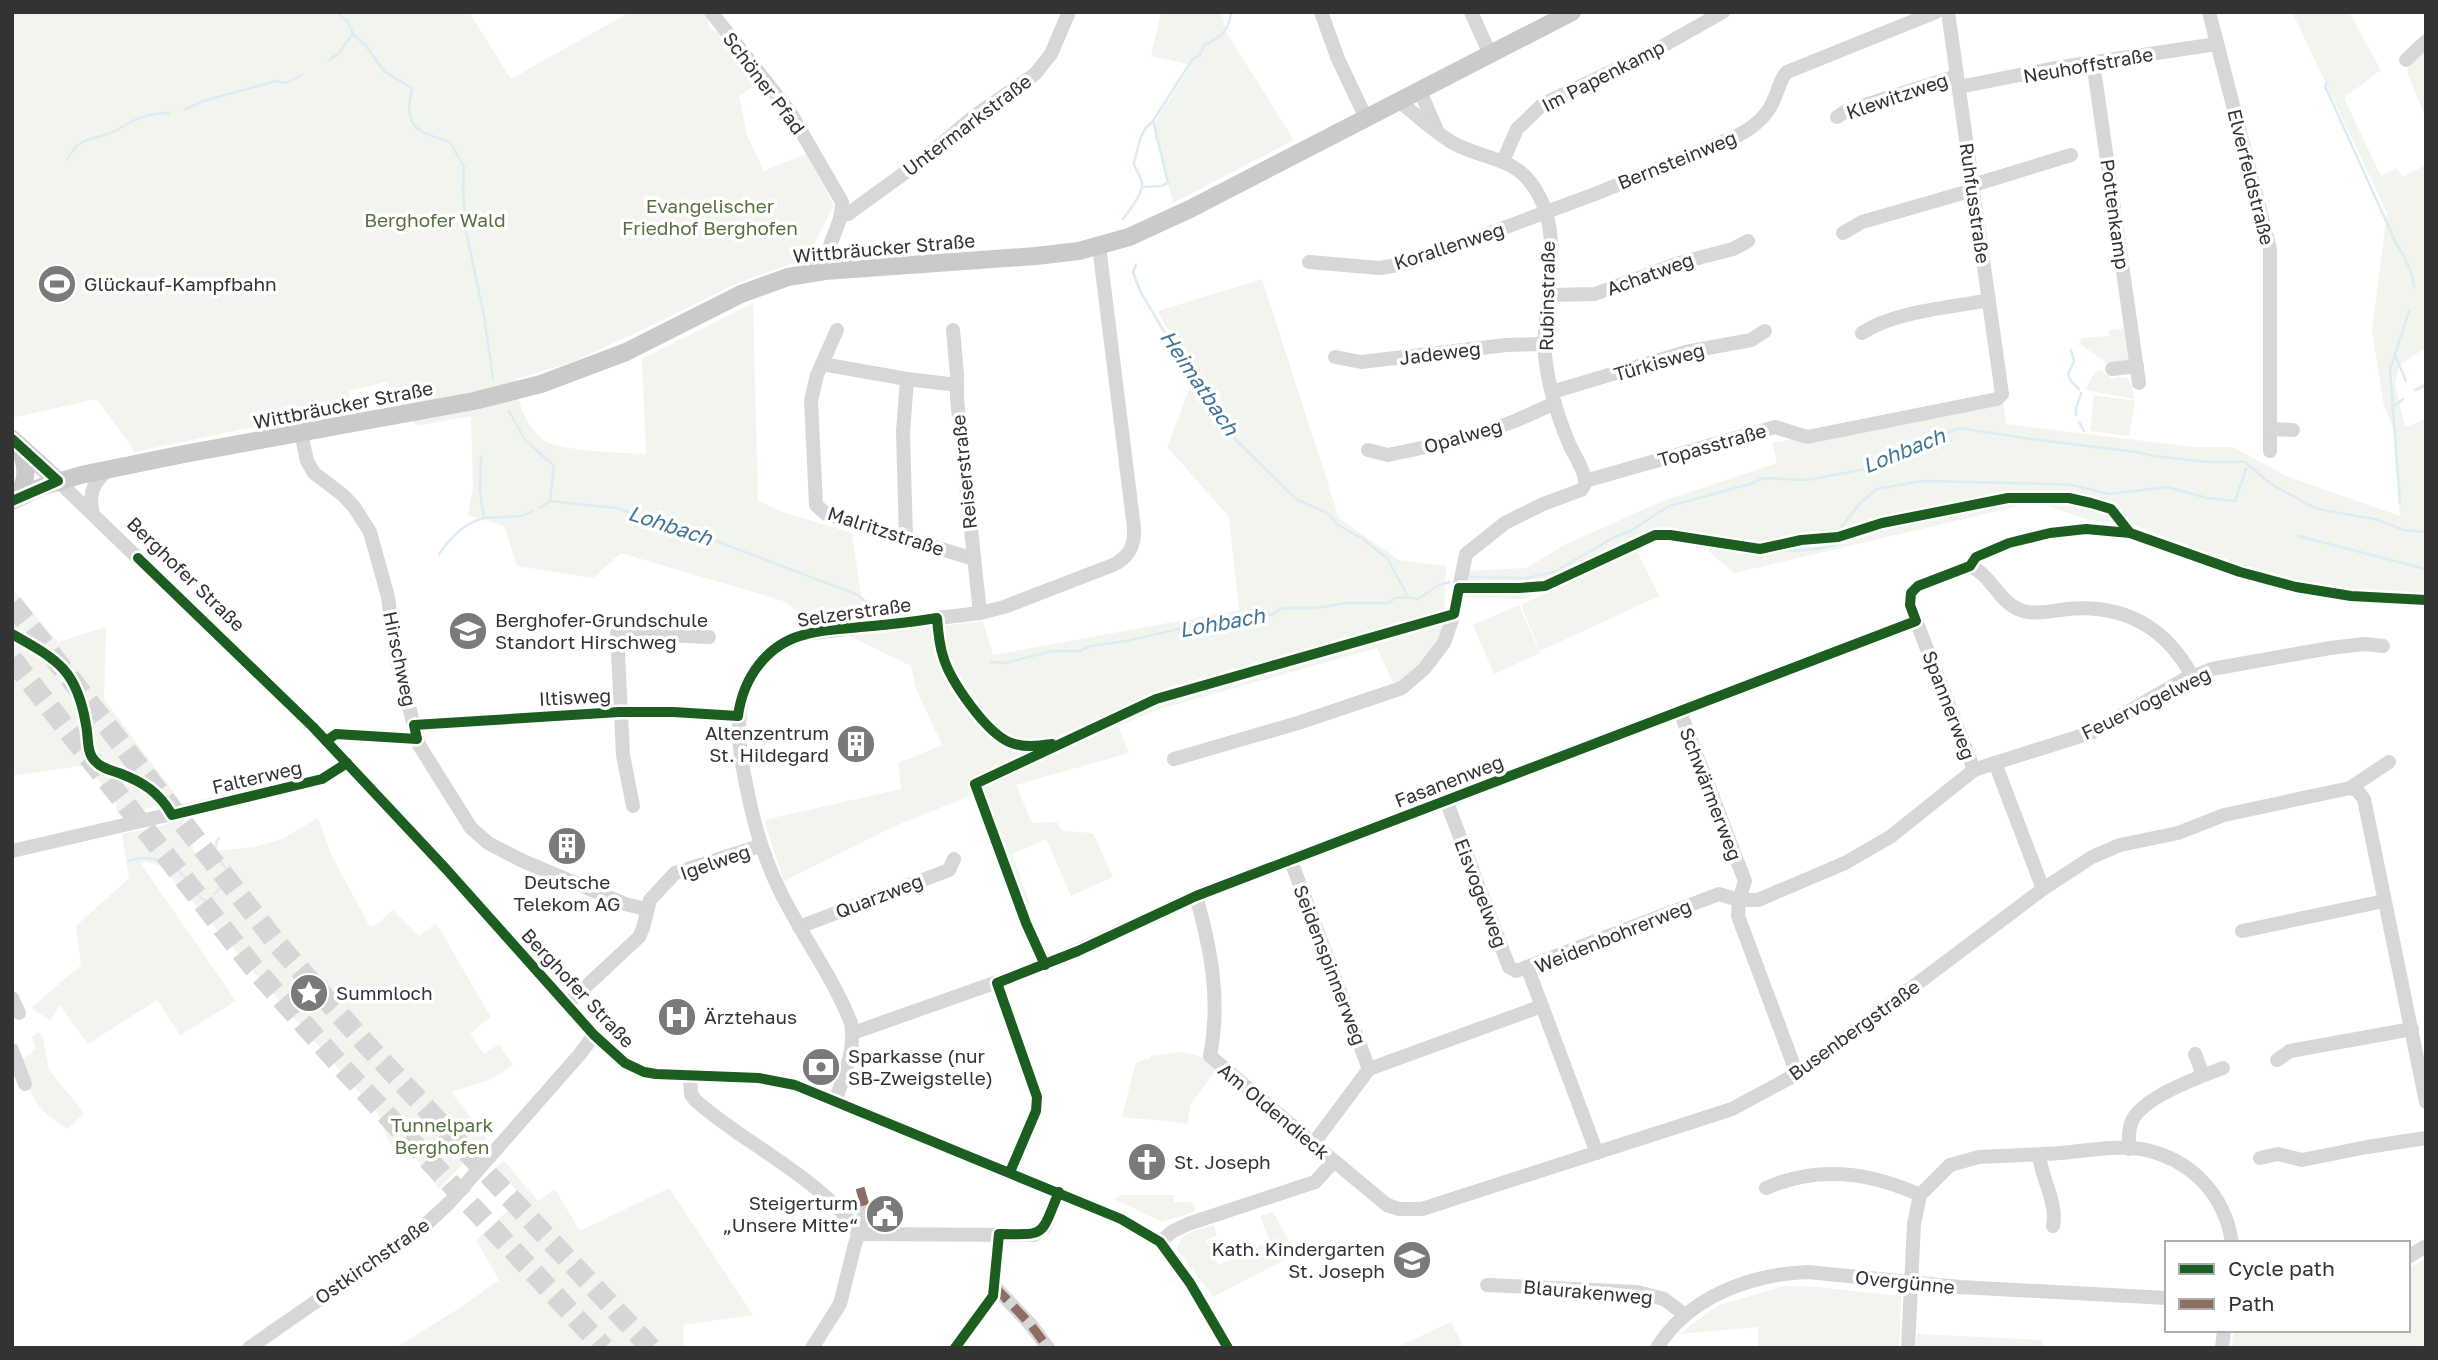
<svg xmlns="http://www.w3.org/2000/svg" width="2438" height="1360" font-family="'Golos Text',sans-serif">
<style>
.green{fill:#f1f5ed}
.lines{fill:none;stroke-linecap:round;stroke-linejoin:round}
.stream{stroke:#ddebf3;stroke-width:2.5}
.highway-tunnel{stroke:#d6d6d6;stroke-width:21;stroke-dasharray:21 10;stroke-linecap:butt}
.minor{stroke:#d7d7d7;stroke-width:14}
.major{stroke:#cacaca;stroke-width:18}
.quiet{stroke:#8d6e63;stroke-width:9;stroke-dasharray:18 9;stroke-linecap:butt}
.cycleway-casing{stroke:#fff;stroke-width:15}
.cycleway{stroke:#1b5e20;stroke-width:10}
.labels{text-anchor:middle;stroke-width:7;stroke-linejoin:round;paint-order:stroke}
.street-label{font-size:19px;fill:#333;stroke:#fff}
.park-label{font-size:19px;fill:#56703f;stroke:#fff}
.poi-label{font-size:19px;fill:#333;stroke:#fff;text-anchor:start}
.water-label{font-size:21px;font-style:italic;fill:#3f7597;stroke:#fff}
</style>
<rect width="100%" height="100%" fill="#fff"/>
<!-- green -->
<g class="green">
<path d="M12 12H469L511 79 630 12H703L708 19 710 29 719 32 760 82 739 96 747 135 764 171 806 154 834 205 807 258 735 284 655 324 572 362 516 379C517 402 525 426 545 441 560 451 625 453 646 454L642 359 753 303 758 501 785 513 852 533 865 623 825 629 783 601 621 553 593 578 517 566 504 526 468 515 473 488 471 416 416 426 386 382 349 391 348 415 244 429 135 452 97 399 12 418Z"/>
<polygon points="1161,12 1222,12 1226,32 1294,140 1173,203 1153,126 1191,65 1151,56"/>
<path d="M2292 12H2349L2381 70 2344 98 2381 176 2397 168 2402 177 2426 165V347L2399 366 2395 384 2405 427 2426 419V600L2359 602 2287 584 2240 572 2220 557 2130 524 2089 520 2036 502 1734 573 1699 543 1659 532 1524 599 1463 597 1466 571 1526 568 1564 545 1660 502 1777 463 1772 443 2003 400 2006 424 2193 447H2233L2286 476 2400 516C2398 487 2400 430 2384 407L2372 331 2387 213Z"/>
<polygon points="2426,46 2426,118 2407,73 2410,60"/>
<polygon points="1262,279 1339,518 1399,560 1446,566 1444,629 1425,662 1395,687 1377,648 1159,709 1118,726 1129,753 1016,785 1032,823 1057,822 1062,831 1093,833 1113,877 1071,896 1046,839 1012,854 1030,904 1018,909 975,794 895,826 784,881 764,820 901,789 898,763 942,745 916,689 911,666 839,631 942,626 983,621 993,655 1239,610 1229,517 1167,447 1194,377 1158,311"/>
<polygon points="2128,328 2129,360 2107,364 2079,343 2082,338 2109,336 2109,330"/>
<polygon points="2101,370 2112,379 2117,377 2127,378 2132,386 2134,399 2085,390 2095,372"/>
<polygon points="2094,395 2135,401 2129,436 2090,431"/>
<polygon points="1636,549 1659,596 1540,651 1521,605"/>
<polygon points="12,588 58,642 106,627 104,699 178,798 142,810 118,815 114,800 86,765 12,776"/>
<polygon points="1519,605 1540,653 1494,674 1473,625"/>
<polygon points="318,818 332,856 370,927 377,924 393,910 419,936 436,923 491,1017 470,1034 484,1054 499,1044 513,1065 490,1080 451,1092 487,1139 439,1189 401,1139 390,1144 378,1114 162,867 145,861 141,864 236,1001 180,1035 157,1000 88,1044 59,1004 51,1021 31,1008 81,965 76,926 129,878 122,834 154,828 182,819 195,853 254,847 282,839"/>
<path d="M38 1032 43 1038 49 1070 84 1113 68 1129C37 1112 28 1094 22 1060L36 1049 32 1037Z"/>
<path d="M1180 1052 1203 1057 1216 1070 1191 1103 1187 1124C1165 1119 1145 1120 1122 1117L1135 1065 1139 1061 1149 1059 1151 1056Z"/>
<polygon points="504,1161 538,1201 555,1189 580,1231 669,1188 753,1315 683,1325 684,1348 395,1348 461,1307 499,1280 476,1240 522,1197 496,1166"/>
<polygon points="1122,1195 1174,1195 1174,1202 1190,1202 1196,1207 1193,1212 1162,1222 1114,1199"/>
<path d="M1273 1212 1296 1254 1213 1297 1177 1249C1181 1231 1199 1230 1214 1225L1217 1236 1205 1240 1218 1265 1270 1242 1260 1216Z"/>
<polygon points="2426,1258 2426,1334 2423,1348 2231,1348 2234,1330 2408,1330 2408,1269"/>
<polygon points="1784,1286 1816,1287 1901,1296 1899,1348 1758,1348 1758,1327 1679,1334 1719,1305"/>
<polygon points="1451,1322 1464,1348 1395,1348"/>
<polygon points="1917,1334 2042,1340 2043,1348 1916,1348"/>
</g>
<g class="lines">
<!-- stream -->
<g class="stream">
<path d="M336 12 348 22 353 34 366 46 385 72 412 88C403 128 416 131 450 142L464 167 463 191 466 231 484 316 493 378"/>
<polyline points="329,60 339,53 352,35"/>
<path d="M2327 82 2325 86 2396 243C2404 255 2413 273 2414 287"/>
<polyline points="184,110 203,101 276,81 286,83 302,75"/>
<path d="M67 160C80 133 97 141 117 130 133 120 149 112 169 113"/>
<polyline points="1142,187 1161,186 1168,183 1153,121"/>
<path d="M1123 219C1128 213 1143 193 1142 184 1142 177 1135 170 1134 163L1140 139 1145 129 1153 121 1192 60 1200 55 1205 44C1220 39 1230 28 1231 12"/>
<polyline points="1136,265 1133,272 1140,291 1166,335 1176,347 1214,413 1236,440 1296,499 1327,513 1338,525 1363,539 1387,558 1408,597"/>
<polyline points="2071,350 2074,361 2068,374 2071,381 2079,389"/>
<polyline points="2395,355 2406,381"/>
<polyline points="2415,390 2426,385"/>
<polyline points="2392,408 2403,399"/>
<polyline points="509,411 525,440 554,466 550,501 617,508 638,516 653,517 858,595 866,602 878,617"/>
<polyline points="2076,415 2076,409 2081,393"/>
<polyline points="2079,422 2084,431"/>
<polyline points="481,456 480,493 484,518 522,516 532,511"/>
<polyline points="2400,504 2390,370 2409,311"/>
<polyline points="540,508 550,501"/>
<polyline points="1840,532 1842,526 1861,502 1877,489 1922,481 2053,484 2072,485 2109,494 2168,487 2207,498 2235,501 2246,469"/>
<polyline points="2298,536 2426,569"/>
<path d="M1777 551C1799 550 1819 551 1840 543L1841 539"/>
<path d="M439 554C451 537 464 523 484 518"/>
<polyline points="1470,577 1527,578 1554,572 1613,538 1632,530 1669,506 1750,484 1764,478 1807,480 1871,468 1912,447 1959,428 2031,439 2136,452 2155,456 2207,462 2245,462 2271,484 2317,509 2375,519 2404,530 2426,532"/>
<polyline points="991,662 1005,663 1052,651 1080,651 1090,646 1126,641 1179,629 1211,625 1262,614 1273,615 1280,609 1287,608 1316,608 1347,603 1388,603 1396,598 1408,597 1418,599 1437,586 1449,582"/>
<path d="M128 861C146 855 166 858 180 872 189 882 194 895 206 901"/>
<path d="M214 894 227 882 230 874C222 863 209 851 219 838"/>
</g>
<!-- highway-tunnel -->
<g class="highway-tunnel">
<polyline points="12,604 279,946 365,1043 651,1348"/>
<polyline points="12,659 253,967 340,1065 604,1348"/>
</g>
<!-- minor -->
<g class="minor">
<path d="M711 12 790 112 842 202C843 226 825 243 825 271"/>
<polyline points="1321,12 1338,59 1366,118"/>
<polyline points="1471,12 1490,54"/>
<polyline points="2209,12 2270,249 2270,451"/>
<polyline points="2406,60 2426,41"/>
<polyline points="2093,62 2139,383"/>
<polyline points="1959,87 2055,68 2217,44"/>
<polyline points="1420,91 1436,128"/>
<polyline points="1837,117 1846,111 1957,76"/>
<polyline points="1503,161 1517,129 1543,104 1652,52 1723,12"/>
<polyline points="1973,185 2071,155"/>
<polyline points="841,216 848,214 921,161 973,117 1035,74 1051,54 1069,12"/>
<polyline points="1843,233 1862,222 1973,190"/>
<path d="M1309 262 1380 268 1409 263 1595 194 1737 136C1754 127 1768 116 1775 97 1779 88 1780 79 1787 72L1936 12"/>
<polyline points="1550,295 1595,294 1679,263 1733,249 1748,241"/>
<polyline points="837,330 817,375 811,401 816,505 826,514 974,559"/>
<polyline points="953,330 957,375 957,399 980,613"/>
<path d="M1862 333C1895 311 1950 308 1989 300"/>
<polyline points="1335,357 1361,362 1506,345 1545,344"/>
<polyline points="822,364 907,379 957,385"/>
<polyline points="2112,369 2137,366"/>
<polyline points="1552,392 1686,352 1751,340 1765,331"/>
<polyline points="2270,429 2293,430"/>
<polyline points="301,433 307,461 314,473 343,495 354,507 370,532 388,597 396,657 419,745 471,828 488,843 523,861 625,904 646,909"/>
<polyline points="1368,450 1388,455 1464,439 1515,421 1555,403"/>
<polyline points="58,481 313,727 446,869 594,1035 625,1063 644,1072 656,1074 759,1078 795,1085 1121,1219 1160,1242 1190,1283 1228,1348"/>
<polyline points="1585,481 1775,427 1807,437 1997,399 2002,394 1948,12"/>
<path d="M93 514C88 494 93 482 109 469"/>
<polyline points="906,538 903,432 907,379"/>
<polyline points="1680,712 1745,881 1739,900 1738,916 1797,1074"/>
<polyline points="414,725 619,712 673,712 738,716"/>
<polyline points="326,741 336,734 417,739"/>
<path d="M1174 759 1298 723 1402 688 1424 669 1444 643 1454 614 1466 554 1505 523 1543 504 1581 490C1584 486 1585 486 1585 480 1584 469 1575 456 1570 446 1559 420 1550 392 1546 364 1538 309 1570 238 1533 186 1514 157 1483 159 1455 144 1435 133 1418 116 1400 102"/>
<polyline points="1995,763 2093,732 2183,680 2212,669 2330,648 2365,644 2383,646"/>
<polyline points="2350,788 2389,762"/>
<polyline points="1446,800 1509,967 1516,971 1527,967"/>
<polyline points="633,806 623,755 617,633 709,637"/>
<polyline points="12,851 322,779 347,763"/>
<polyline points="1291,861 1369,1069"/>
<path d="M2043 889 1995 763 1974 770 1910 605 1911 593 1918 586 1970 566C1991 575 1998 600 2018 609 2032 616 2052 611 2067 609 2123 604 2165 626 2192 676"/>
<path d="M1196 896C1211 949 1221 1001 1210 1056L1334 1161"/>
<polyline points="799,927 949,870 954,859"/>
<polyline points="2242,931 2384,901"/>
<polyline points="997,983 1037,1097 1036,1111 1010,1172"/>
<polyline points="12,998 19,1013"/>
<polyline points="566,1005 639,937 643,928 650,900 675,873 760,846"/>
<polyline points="1542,1006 1597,1153"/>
<polyline points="853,1033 1045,965 1196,896 1916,621"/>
<polyline points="12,1050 25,1084"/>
<polyline points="2195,1054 2203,1075"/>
<polyline points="2277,1060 2290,1051 2412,1029"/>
<path d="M690 1076 691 1094 695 1100C744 1144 823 1179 859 1234L1034 1235 1045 1227 1059 1192"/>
<path d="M835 1101C844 1076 856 1050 851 1023 833 977 802 936 780 891 761 852 752 817 744 774 732 712 738 658 805 634L980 613 1004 607 1113 565C1130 557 1135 545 1134 528L1099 246"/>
<polyline points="1313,1144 1369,1069 1542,1006 1527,967 1719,894 1739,900 1758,900 1845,863 1890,837 1974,770"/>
<path d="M2129 1149C2129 1139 2128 1129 2132 1121 2143 1097 2199 1077 2223 1068"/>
<path d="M2039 1155C2041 1177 2058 1204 2053 1226"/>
<polyline points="2260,1158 2278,1154 2302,1160 2367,1147 2426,1138"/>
<path d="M1766 1188C1818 1165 1870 1172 1920 1195"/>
<polyline points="1160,1242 1173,1231 1188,1224 1315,1182 1334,1161 1387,1205 1399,1209 1422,1209 1732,1109 1797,1074 2043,889 2092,857 2120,845 2178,833 2224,815 2350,788 2357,790 2364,799 2426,1102"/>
<polyline points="2408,1257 2426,1246"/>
<polyline points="1487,1285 1637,1292 1664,1299 1684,1314"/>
<polyline points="995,1287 1031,1325 1048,1348"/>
<polyline points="249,1348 422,1228 449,1203 580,1054 594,1035"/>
<polyline points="812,1348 840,1304 854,1248 866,1209"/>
<polyline points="955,1348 993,1296 999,1234"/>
<path d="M1657 1348C1688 1297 1751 1274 1808 1272L1960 1287 2167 1298"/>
<path d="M1908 1348 1914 1224 1920 1195 1950 1165 1979 1157C2006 1156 2033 1155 2060 1153 2086 1151 2115 1145 2141 1149 2190 1158 2225 1194 2232 1243"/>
<polyline points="2222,1348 2224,1330"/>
</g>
<!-- major -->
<g class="major">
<polyline points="12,439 58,481"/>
<path d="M16 499C28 480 28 467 19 447"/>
<polyline points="12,501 41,487 81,475 184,454 474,401 541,384 626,352 741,294 788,277 825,271 1036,256 1079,251 1129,237 1190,209 1572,12"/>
</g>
<!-- quiet -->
<g class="quiet">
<polyline points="860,1188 866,1209"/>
<polyline points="995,1287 1031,1325 1048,1348"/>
</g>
<!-- cycleway casing -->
<g class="cycleway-casing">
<g id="cycleway">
<polyline points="12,439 58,481 12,501"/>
<polyline points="138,558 313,727 446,869 594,1035 625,1063 644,1072 656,1074 759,1078 795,1085 1121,1219 1160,1242 1190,1283 1228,1348"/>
<path d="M12 634C58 660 77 670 86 725 89 738 86 752 95 761 101 768 110 770 119 773 143 782 159 792 172 815L322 779 347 763"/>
<path d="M326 741 336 734 417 739 414 725 619 712H673L738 716C743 678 767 643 807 634 824 629 843 629 861 627 886 625 912 622 937 618 938 631 939 644 943 656 950 681 986 732 1009 742 1023 748 1038 746 1052 744"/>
<polyline points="1045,965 1026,923 975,784 1156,699 1454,614 1459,588 1519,588 1545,586 1655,535 1670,535 1760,549 1801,540 1838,537 1882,523 2008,498 2069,498 2091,503 2111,509 2130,533"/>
<polyline points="1010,1172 1036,1111 1037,1097 997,983 1078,951 1196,896 1916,621 1910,605 1911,593 1918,586 1970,566 1976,557 2009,543 2050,533 2086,529 2130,533 2240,572 2296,587 2351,596 2426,600"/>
<path d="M955 1348 993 1296 999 1234C1048 1235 1040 1236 1059 1192"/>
</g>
</g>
<!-- cycleway -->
<use href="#cycleway" class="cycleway"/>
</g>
<!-- icons -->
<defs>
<g id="stadium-disc" transform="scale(2.0125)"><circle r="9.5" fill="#7a7a7a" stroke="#fff"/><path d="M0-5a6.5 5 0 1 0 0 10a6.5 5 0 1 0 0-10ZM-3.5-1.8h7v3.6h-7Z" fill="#fff"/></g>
<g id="school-disc" transform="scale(2.0125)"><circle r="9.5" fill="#7a7a7a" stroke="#fff"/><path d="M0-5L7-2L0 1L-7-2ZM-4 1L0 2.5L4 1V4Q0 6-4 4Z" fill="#fff"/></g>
<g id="building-disc" transform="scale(2.0125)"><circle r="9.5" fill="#7a7a7a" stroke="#fff"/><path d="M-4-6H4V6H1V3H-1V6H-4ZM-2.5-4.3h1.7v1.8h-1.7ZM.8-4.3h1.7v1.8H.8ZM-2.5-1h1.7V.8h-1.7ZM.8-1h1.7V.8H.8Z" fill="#fff"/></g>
<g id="sight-disc" transform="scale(2.0125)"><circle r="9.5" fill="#7a7a7a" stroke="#fff"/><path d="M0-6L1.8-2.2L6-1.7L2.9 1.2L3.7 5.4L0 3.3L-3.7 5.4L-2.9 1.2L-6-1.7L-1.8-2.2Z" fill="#fff"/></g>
<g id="hospital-disc" transform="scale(2.0125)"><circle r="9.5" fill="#7a7a7a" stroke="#fff"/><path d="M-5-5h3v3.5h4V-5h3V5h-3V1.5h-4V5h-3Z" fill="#fff"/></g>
<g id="bank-disc" transform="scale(2.0125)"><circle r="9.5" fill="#7a7a7a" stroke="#fff"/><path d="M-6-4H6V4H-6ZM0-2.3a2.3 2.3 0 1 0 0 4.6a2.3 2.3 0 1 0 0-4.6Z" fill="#fff"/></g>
<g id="church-disc" transform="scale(2.0125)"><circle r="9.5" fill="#7a7a7a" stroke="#fff"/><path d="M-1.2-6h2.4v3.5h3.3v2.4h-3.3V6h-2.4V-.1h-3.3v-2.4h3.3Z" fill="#fff"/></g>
<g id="civic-disc" transform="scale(2.0125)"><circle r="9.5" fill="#7a7a7a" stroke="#fff"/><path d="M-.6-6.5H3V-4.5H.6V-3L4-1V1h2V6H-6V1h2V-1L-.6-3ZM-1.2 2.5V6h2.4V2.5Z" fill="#fff"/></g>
</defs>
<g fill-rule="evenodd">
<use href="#stadium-disc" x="57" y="284"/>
<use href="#school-disc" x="468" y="631"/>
<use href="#building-disc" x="856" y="744"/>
<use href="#building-disc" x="567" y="846"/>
<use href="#sight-disc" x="309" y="993"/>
<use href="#hospital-disc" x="677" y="1017"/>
<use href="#bank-disc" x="821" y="1067"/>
<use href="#church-disc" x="1147" y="1162"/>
<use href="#civic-disc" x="885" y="1214"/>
<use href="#school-disc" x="1412" y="1260"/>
</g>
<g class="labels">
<!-- street labels -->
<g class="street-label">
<text transform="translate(2088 65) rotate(-10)" y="7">Neuhoffstraße</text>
<text transform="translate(1603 76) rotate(-27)" y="7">Im Papenkamp</text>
<text transform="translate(764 83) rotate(53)" y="7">Schöner Pfad</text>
<text transform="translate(1897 96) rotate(-19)" y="7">Klewitzweg</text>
<text transform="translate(967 125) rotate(-37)" y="7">Untermarkstraße</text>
<text transform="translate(1677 160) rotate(-22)" y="7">Bernsteinweg</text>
<text transform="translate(2251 177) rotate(76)" y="7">Elverfeldstraße</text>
<text transform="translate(1975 203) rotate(82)" y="7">Ruhfusstraße</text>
<text transform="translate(2115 214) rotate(82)" y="7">Pottenkamp</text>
<text transform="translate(1449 246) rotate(-18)" y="7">Korallenweg</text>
<text transform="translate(884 248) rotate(-5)" y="7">Wittbräucker Straße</text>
<text transform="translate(1650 274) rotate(-20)" y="7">Achatweg</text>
<text transform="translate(1547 296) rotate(-89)" y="7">Rubinstraße</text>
<text transform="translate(1440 353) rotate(-7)" y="7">Jadeweg</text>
<text transform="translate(1659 362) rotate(-16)" y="7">Türkisweg</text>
<text transform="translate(343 405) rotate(-11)" y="7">Wittbräucker Straße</text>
<text transform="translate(1463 436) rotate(-16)" y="7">Opalweg</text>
<text transform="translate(1712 445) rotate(-16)" y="7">Topasstraße</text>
<text transform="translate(964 472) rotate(-96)" y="7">Reiserstraße</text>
<text transform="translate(886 531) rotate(18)" y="7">Malritzstraße</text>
<text transform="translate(186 574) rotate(44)" y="7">Berghofer Straße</text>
<text transform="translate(854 612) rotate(-8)" y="7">Selzerstraße</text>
<text transform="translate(400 659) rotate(78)" y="7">Hirschweg</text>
<text transform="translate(575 697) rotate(-3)" y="7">Iltisweg</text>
<text transform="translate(2146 703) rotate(-26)" y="7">Feuervogelweg</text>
<text transform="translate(1949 705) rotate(69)" y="7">Spannerweg</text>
<text transform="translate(257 777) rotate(-13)" y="7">Falterweg</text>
<text transform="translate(1449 781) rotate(-21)" y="7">Fasanenweg</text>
<text transform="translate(1711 794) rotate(69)" y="7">Schwärmerweg</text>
<text transform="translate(715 862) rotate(-19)" y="7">Igelweg</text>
<text transform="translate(1481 893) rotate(69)" y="7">Eisvogelweg</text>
<text transform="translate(879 896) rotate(-21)" y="7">Quarzweg</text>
<text transform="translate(1613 936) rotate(-22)" y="7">Weidenbohrerweg</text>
<text transform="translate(1330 965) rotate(69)" y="7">Seidenspinnerweg</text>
<text transform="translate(578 988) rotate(47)" y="7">Berghofer Straße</text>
<text transform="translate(1854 1030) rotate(-36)" y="7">Busenbergstraße</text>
<text transform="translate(1274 1111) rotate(40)" y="7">Am Oldendieck</text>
<text transform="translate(372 1261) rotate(-35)" y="7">Ostkirchstraße</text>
<text transform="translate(1905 1282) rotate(6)" y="7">Overgünne</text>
<text transform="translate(1588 1292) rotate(5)" y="7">Blaurakenweg</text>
</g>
<!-- park labels -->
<g class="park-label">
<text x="710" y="213">Evangelischer<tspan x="710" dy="22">Friedhof Berghofen</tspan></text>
<text x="435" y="227">Berghofer Wald</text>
<text x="442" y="1132">Tunnelpark<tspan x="442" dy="22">Berghofen</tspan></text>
</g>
<!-- poi labels -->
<g class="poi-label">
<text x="84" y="291">Glückauf-Kampfbahn</text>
<text x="495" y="627">Berghofer-Grundschule<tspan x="495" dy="22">Standort Hirschweg</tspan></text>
<text x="829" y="740" text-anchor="end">Altenzentrum<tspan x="829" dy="22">St. Hildegard</tspan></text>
<text x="567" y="889" text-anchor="middle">Deutsche<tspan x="567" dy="22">Telekom AG</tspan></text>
<text x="336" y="1000">Summloch</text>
<text x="704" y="1024">Ärztehaus</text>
<text x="848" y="1063">Sparkasse (nur<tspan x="848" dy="22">SB-Zweigstelle)</tspan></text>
<text x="1174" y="1169">St. Joseph</text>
<text x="858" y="1210" text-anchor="end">Steigerturm<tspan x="858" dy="22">„Unsere Mitte“</tspan></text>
<text x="1385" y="1256" text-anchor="end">Kath. Kindergarten<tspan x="1385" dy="22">St. Joseph</tspan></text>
</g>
<!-- water labels -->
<g class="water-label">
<text transform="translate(1199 383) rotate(56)" y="7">Heimatbach</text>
<text transform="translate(1904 451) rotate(-22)" y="7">Lohbach</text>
<text transform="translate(670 526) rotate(18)" y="7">Lohbach</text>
<text transform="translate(1222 623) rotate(-10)" y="7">Lohbach</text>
</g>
</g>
<!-- border -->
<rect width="2438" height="1360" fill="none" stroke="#333333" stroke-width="28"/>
<!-- legend -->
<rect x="2165" y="1241" width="245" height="91" fill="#ffffff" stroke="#adadad" stroke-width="2"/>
<rect x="2179" y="1264" width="35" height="10" fill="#1b5e20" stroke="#adadad" stroke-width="2"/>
<text x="2228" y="1276" font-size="21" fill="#333333">Cycle path</text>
<rect x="2179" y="1299" width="35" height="10" fill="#8d6e63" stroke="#adadad" stroke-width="2"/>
<text x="2228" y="1311" font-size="21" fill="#333333">Path</text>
</svg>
